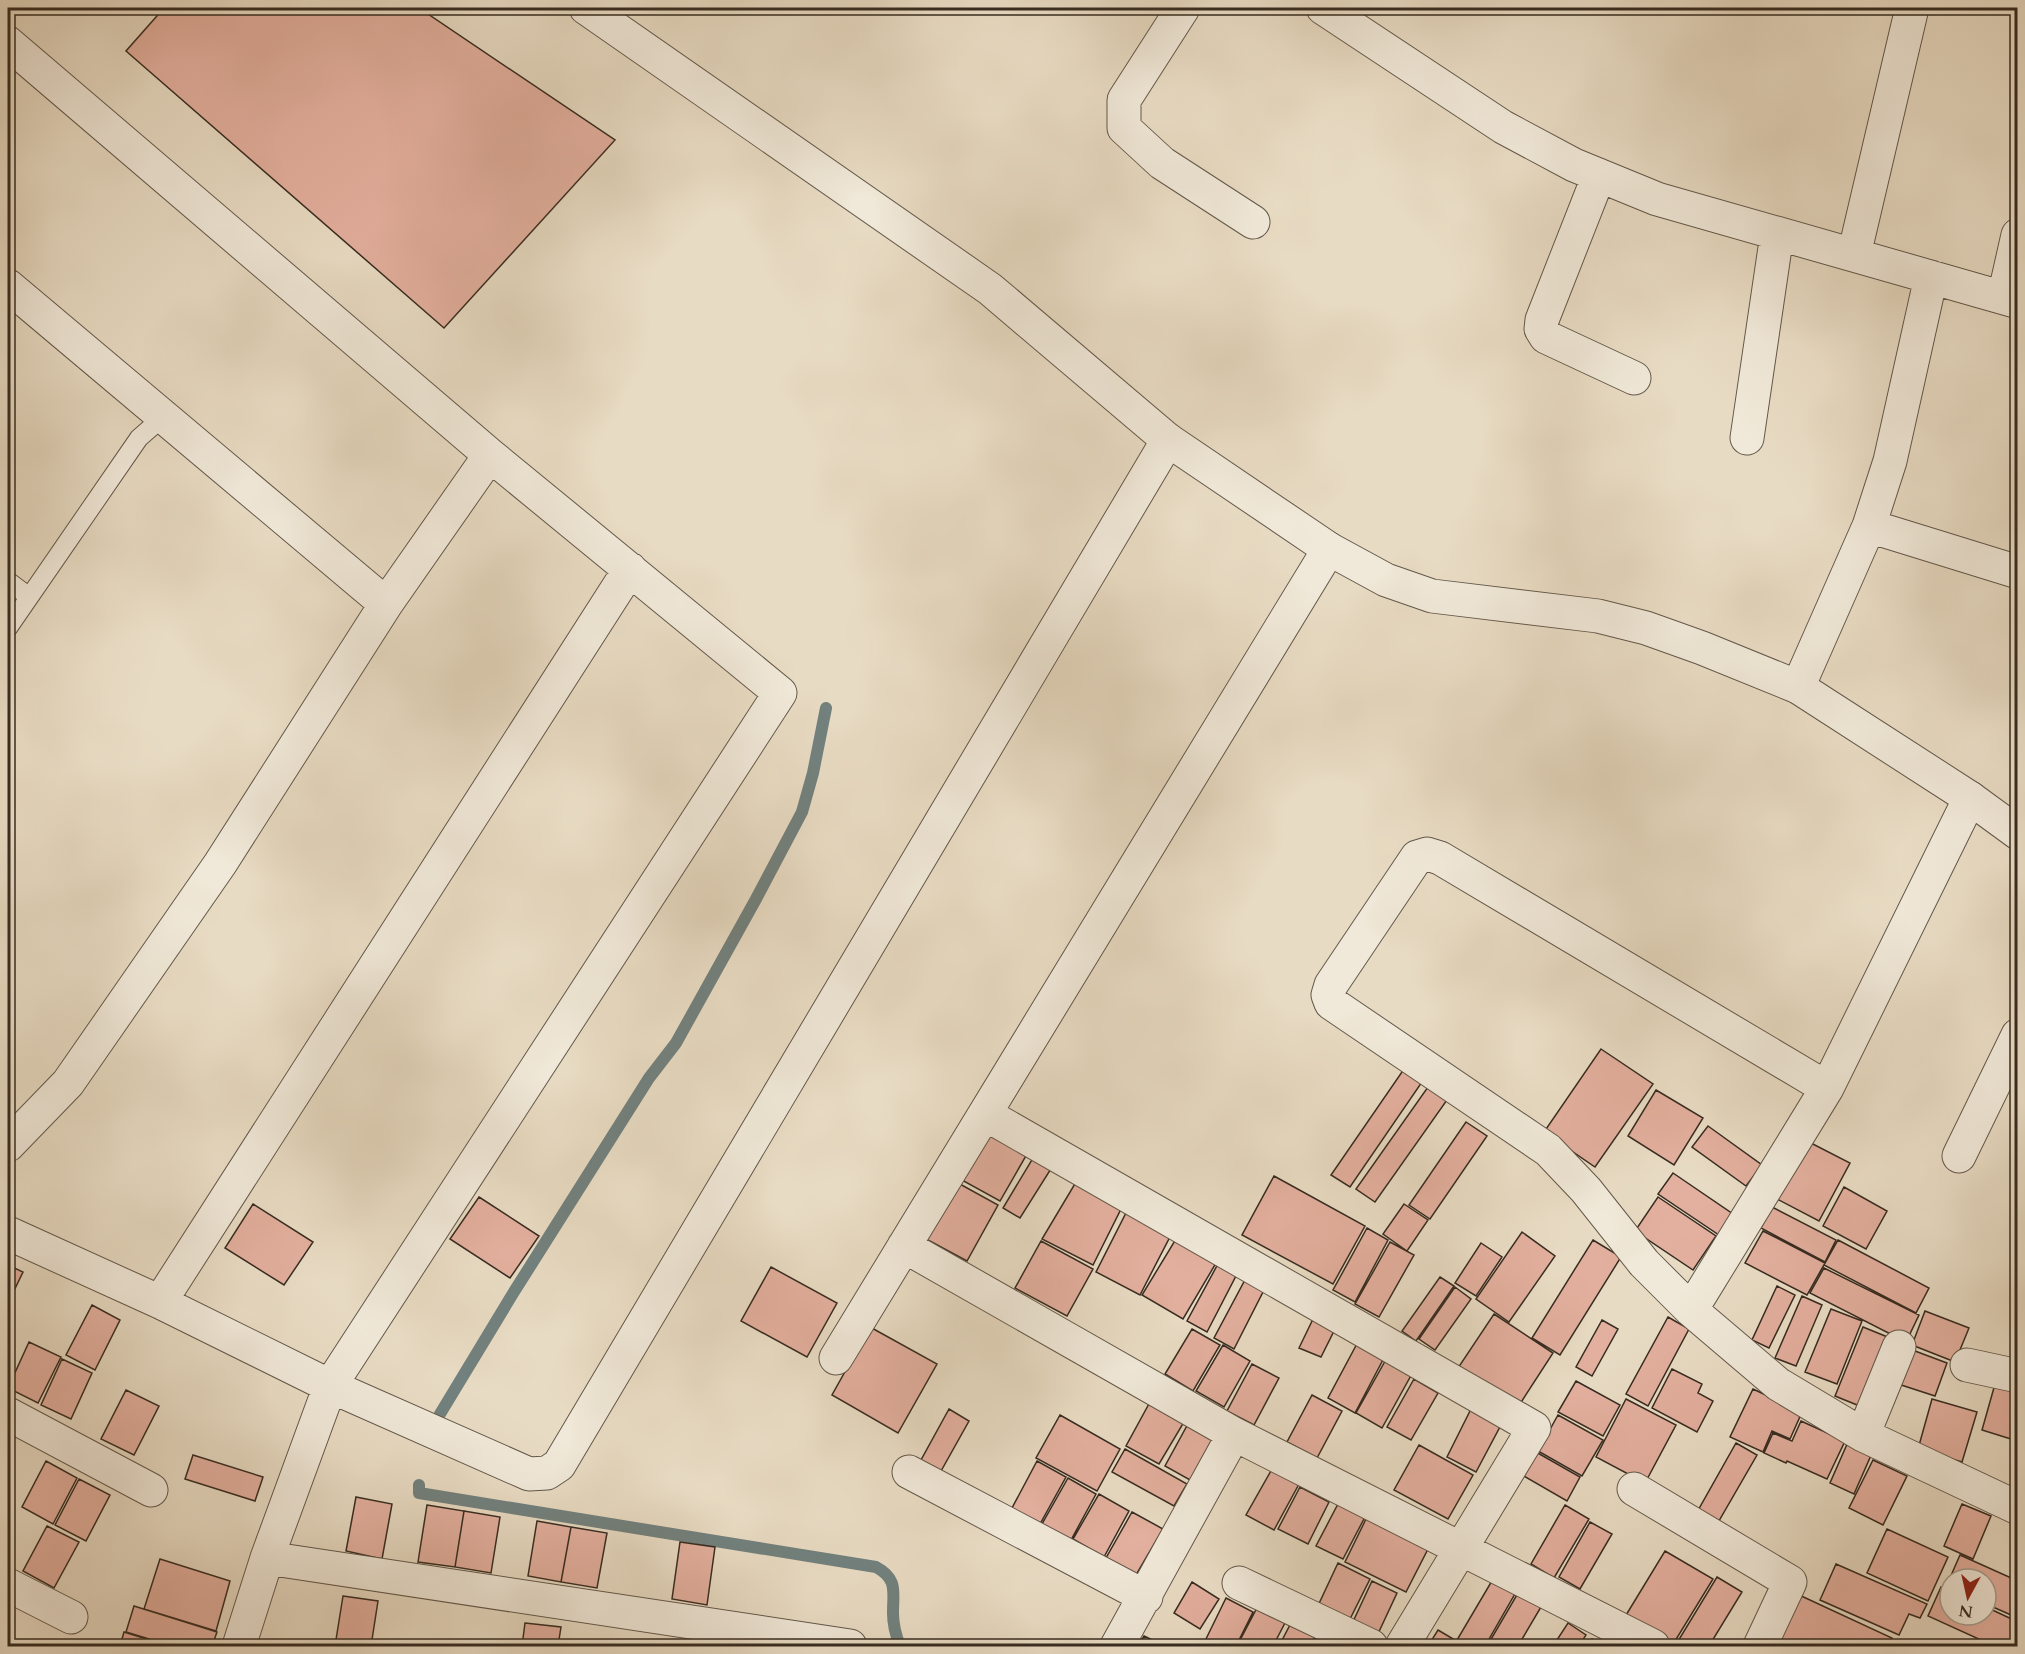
<svg xmlns="http://www.w3.org/2000/svg" width="2025" height="1654" viewBox="0 0 2025 1654" font-family="Cardo,serif">
<rect width="100%" height="100%" fill="#e8dbc3"/>
<filter id="stains"><feTurbulence type="fractalNoise" baseFrequency=".00333" numOctaves="4"/><feColorMatrix values="0 0 0 0 .2 0 0 0 0 .09 0 0 0 0 .02 0 0 0 .5 -.17"/></filter>
<radialGradient id="worn" r=".72"><stop offset=".6" stop-color="#630" stop-opacity="0"/><stop offset="1" stop-color="#630" stop-opacity=".3"/></radialGradient>
<g fill="none" stroke-linecap="round" stroke-linejoin="round">
<path stroke="#72817e" stroke-width="12" d="M440,1414L512,1295L649,1078L676,1043L756,899L802,812L813,773L826,708
M419,1485V1493L876,1567C898,1579 893,1591 893,1613C893,1625 896,1636 900,1646"/>
</g>
<path fill="#e3af9e" stroke="#372c21" stroke-width="1.5" d="M164,8H419L615,140L444,328L126,51Z
M1601,1049L1653,1084L1595,1167L1544,1132Z
M1404,1069L1422,1082L1350,1187L1331,1175Z
M1428,1087L1447,1100L1375,1202L1356,1189Z
M1656,1090L1703,1118L1674,1165L1628,1136Z
M1466,1122L1487,1136L1430,1219L1409,1205Z
M992,1125L1031,1147L1000,1201L960,1179Z
M1708,1126L1762,1165L1746,1186L1692,1147Z
M1807,1141L1850,1163L1819,1221L1777,1199Z
M1036,1153L1054,1164L1020,1218L1003,1208Z
M1673,1173L1733,1214L1719,1235L1658,1194Z
M1274,1176L1365,1226L1333,1284L1242,1235Z
M1079,1177L1124,1203L1093,1265L1042,1239Z
M958,1183L998,1205L967,1261L926,1239Z
M1844,1187L1887,1211L1866,1249L1823,1226Z
M479,1197L539,1236L510,1278L450,1239Z
M1658,1197L1716,1236L1693,1270L1635,1231Z
M253,1204L313,1242L284,1285L225,1248Z
M1404,1204L1428,1220L1407,1251L1383,1234Z
M1129,1207L1174,1229L1140,1295L1096,1272Z
M1772,1207L1836,1240L1825,1262L1761,1228Z
M1367,1228L1388,1240L1355,1302L1333,1290Z
M1763,1231L1825,1263L1807,1295L1745,1263Z
M1522,1232L1555,1256L1509,1322L1476,1299Z
M1179,1234L1219,1258L1183,1319L1142,1295Z
M1593,1240L1621,1257L1560,1355L1532,1338Z
M1838,1240L1929,1288L1916,1313L1824,1265Z
M1041,1241L1093,1269L1067,1316L1015,1288Z
M1390,1242L1414,1255L1379,1317L1355,1304Z
M1481,1243L1502,1257L1476,1296L1455,1283Z
M1219,1262L1238,1272L1207,1332L1187,1321Z
M8,1265L23,1272L8,1303Z
M771,1267L837,1303L807,1357L741,1321Z
M1824,1268L1919,1315L1906,1342L1810,1293Z
M1440,1277L1454,1286L1416,1341L1402,1331Z
M1246,1278L1265,1288L1234,1349L1214,1338Z
M1777,1286L1795,1295L1769,1348L1752,1340Z
M1455,1287L1471,1299L1435,1350L1419,1339Z
M1802,1296L1822,1305L1796,1366L1775,1358Z
M92,1305L120,1320L95,1370L66,1355Z
M1831,1309L1862,1321L1837,1384L1805,1372Z
M1925,1311L1969,1328L1955,1362L1912,1345Z
M1494,1314L1553,1353L1518,1407L1458,1368Z
M1314,1317L1336,1327L1321,1357L1299,1348Z
M1668,1317L1689,1329L1648,1406L1626,1394Z
M1602,1320L1618,1329L1592,1376L1576,1367Z
M870,1327L937,1364L898,1433L832,1395Z
M1863,1327L1890,1338L1862,1407L1835,1396Z
M1192,1329L1220,1345L1193,1391L1165,1374Z
M1359,1340L1386,1354L1355,1413L1328,1398Z
M29,1342L61,1357L38,1403L8,1388Z
M1223,1345L1250,1361L1224,1407L1196,1391Z
M1907,1348L1947,1363L1935,1396L1895,1383Z
M1388,1356L1414,1370L1382,1428L1356,1413Z
M62,1359L92,1373L71,1419L41,1405Z
M1252,1364L1279,1378L1254,1425L1227,1411Z
M1672,1369L1702,1384L1698,1393L1713,1401L1697,1432L1652,1408Z
M1997,1377L2018,1383V1417L2011,1439L1982,1430Z
M1414,1379L1438,1393L1411,1440L1387,1427Z
M1576,1381L1620,1405L1603,1436L1558,1412Z
M1753,1389L1802,1412L1790,1439L1772,1431L1763,1452L1730,1437Z
M126,1390L159,1406L134,1455L101,1439Z
M1312,1395L1342,1411L1317,1458L1287,1442Z
M1626,1399L1676,1425L1645,1483L1596,1457Z
M1932,1399L1977,1412L1962,1462L1918,1449Z
M1150,1402L1184,1422L1159,1464L1126,1446Z
M1472,1407L1502,1423L1476,1472L1447,1457Z
M949,1409L969,1421L941,1471L921,1460Z
M1060,1415L1120,1449L1097,1491L1036,1458Z
M1558,1415L1603,1440L1582,1476L1538,1451Z
M1801,1421L1845,1441L1827,1479L1787,1461L1786,1463L1764,1453L1773,1433L1792,1441Z
M1189,1422L1214,1436L1190,1480L1165,1466Z
M1848,1442L1872,1453L1854,1494L1830,1483Z
M1736,1443L1757,1455L1716,1526L1696,1514Z
M1419,1445L1473,1475L1448,1519L1394,1490Z
M1125,1449L1187,1484L1174,1506L1112,1472Z
M1536,1452L1580,1477L1567,1501L1522,1475Z
M193,1455L263,1477L255,1501L185,1479Z
M1873,1460L1907,1476L1883,1525L1849,1508Z
M46,1461L77,1478L53,1524L22,1507Z
M1037,1461L1066,1477L1040,1524L1012,1508Z
M1272,1469L1299,1484L1274,1530L1246,1515Z
M1068,1478L1096,1494L1071,1540L1042,1524Z
M79,1479L110,1495L86,1541L55,1525Z
M1300,1487L1329,1502L1308,1544L1278,1529Z
M1099,1494L1129,1511L1104,1557L1073,1539Z
M356,1497L392,1504L382,1559L346,1551Z
M1339,1502L1366,1515L1343,1559L1316,1546Z
M1962,1504L1991,1516L1973,1559L1944,1546Z
M427,1505L464,1511L455,1567L418,1562Z
M1565,1505L1589,1519L1554,1578L1531,1564Z
M464,1511L500,1517L491,1573L455,1567Z
M1132,1512L1163,1529L1136,1575L1106,1558Z
M1367,1517L1429,1547L1406,1592L1345,1562Z
M537,1521L571,1527L561,1582L528,1576Z
M1590,1522L1612,1534L1580,1589L1559,1577Z
M47,1526L79,1542L54,1588L23,1571Z
M571,1527L607,1533L597,1588L561,1582Z
M1887,1529L1948,1557L1928,1601L1867,1573Z
M680,1542L715,1547L707,1605L672,1599Z
M1665,1551L1713,1579L1672,1646H1667L1623,1620Z
M1960,1555L2018,1581V1618L1986,1604V1579H1950V1589L1946,1587Z
M160,1559L230,1581L216,1631L144,1609Z
M1338,1563L1370,1579L1347,1625L1316,1610Z
M1836,1564L1927,1604L1920,1618L1909,1614L1899,1635L1820,1600Z
M1717,1577L1742,1592L1709,1646H1675Z
M1493,1579L1516,1592L1485,1646H1468L1457,1640Z
M1372,1581L1397,1593L1376,1638L1351,1626Z
M1192,1582L1219,1599L1200,1629L1174,1613Z
M1941,1587L1950,1591V1615H1986V1607L2018,1622V1646H1994L1928,1616Z
M1518,1593L1541,1607L1518,1646H1487Z
M1797,1594L1892,1638L1888,1646H1773Z
M343,1596L378,1601L371,1646H335Z
M1226,1598L1253,1612L1236,1646H1211L1204,1643Z
M1259,1604L1287,1619L1273,1646H1237Z
M134,1606L217,1632L212,1646H172L126,1632Z
M525,1623L561,1627L558,1646H522Z
M1291,1623L1316,1635L1310,1646H1279Z
M1568,1623L1586,1635L1579,1646H1553Z
M1438,1630L1465,1646H1428Z
M124,1632L169,1646H120Z
M1144,1636L1165,1646H1138Z
M1592,1639L1605,1646H1587Z"/>
<g fill="none" stroke-linecap="round" stroke-linejoin="round">
<g stroke="#63584a" stroke-width="20">
<path id="service" d="M8,581L28,596
M8,628L139,438L163,417"/>
</g>
<g stroke="#63584a" stroke-width="35">
<path id="minor" d="M1183,8L1124,100V128L1162,163L1253,222
M1323,8L1503,127L1574,165L1657,199L2018,302
M8,43L490,455L780,693L330,1386L267,1558L239,1646
M1599,175L1542,320L1541,329L1546,337L1634,378
M1854,255L1912,8
M8,286L386,604
M2004,297L2018,235
M1747,438L1777,234
M1869,526L2018,572
M1798,687L1869,526L1890,461L1931,277
M1827,1088L1440,858L1427,854L1417,857L1331,985L1328,995L1331,1003L1548,1150L1586,1190L1644,1263L1691,1310L1778,1384L1863,1435L2018,1508
M985,1114L1534,1428L1402,1646
M8,1145L68,1083L220,864L386,604L490,455
M1959,1156L2018,1035
M8,1233L160,1302L330,1386L529,1474L547,1473L559,1465L1168,440
M904,1246L1234,1434L1653,1646
M160,1302L630,569
M1691,1310L1827,1088L1970,798
M836,1358L1329,549
M1967,1365L2018,1376
M8,1414L151,1490
M1863,1435L1899,1347
M909,1472L1146,1597
M1634,1489L1790,1582L1760,1646
M267,1558L850,1646
M1239,1583L1371,1646
M8,1585L71,1617
M1117,1646L1234,1434"/>
</g>
<g stroke="#63584a" stroke-width="35">
<path id="tertiary" d="M586,8L990,289L1168,440L1329,549L1386,580L1432,596L1598,616L1646,628L1702,648L1798,687L1970,798L2018,833"/>
</g>
<use href="#service" stroke="#f0e8d8" stroke-width="18"/>
<use href="#minor" stroke="#f0e8d8" stroke-width="33"/>
<use href="#tertiary" stroke="#f0e8d8" stroke-width="33"/>
</g>
<rect width="2025" height="1654" fill="none" stroke="#e8dbc3" stroke-width="30"/>
<rect x="9" y="9" width="2007" height="1636" fill="none" stroke="#372c21" stroke-width="3"/>
<rect x="15" y="15" width="1995" height="1624" fill="none" stroke="#372c21" stroke-width="1.5"/>
<g transform="translate(1968 1597) rotate(188)"><circle r="28" fill="#f0e8d8" stroke="#a69d8f" stroke-width="1.5"/>
<path d="M0-4.5L10 22L0 15L-10 22Z" fill="#8f2418"/>
<text y="-9" font-size="16" font-weight="bold" text-anchor="middle" fill="#372c21">N</text>
</g>
<rect width="100%" height="100%" filter="url(#stains)"/>
<rect width="100%" height="100%" fill="url(#worn)"/>
</svg>
